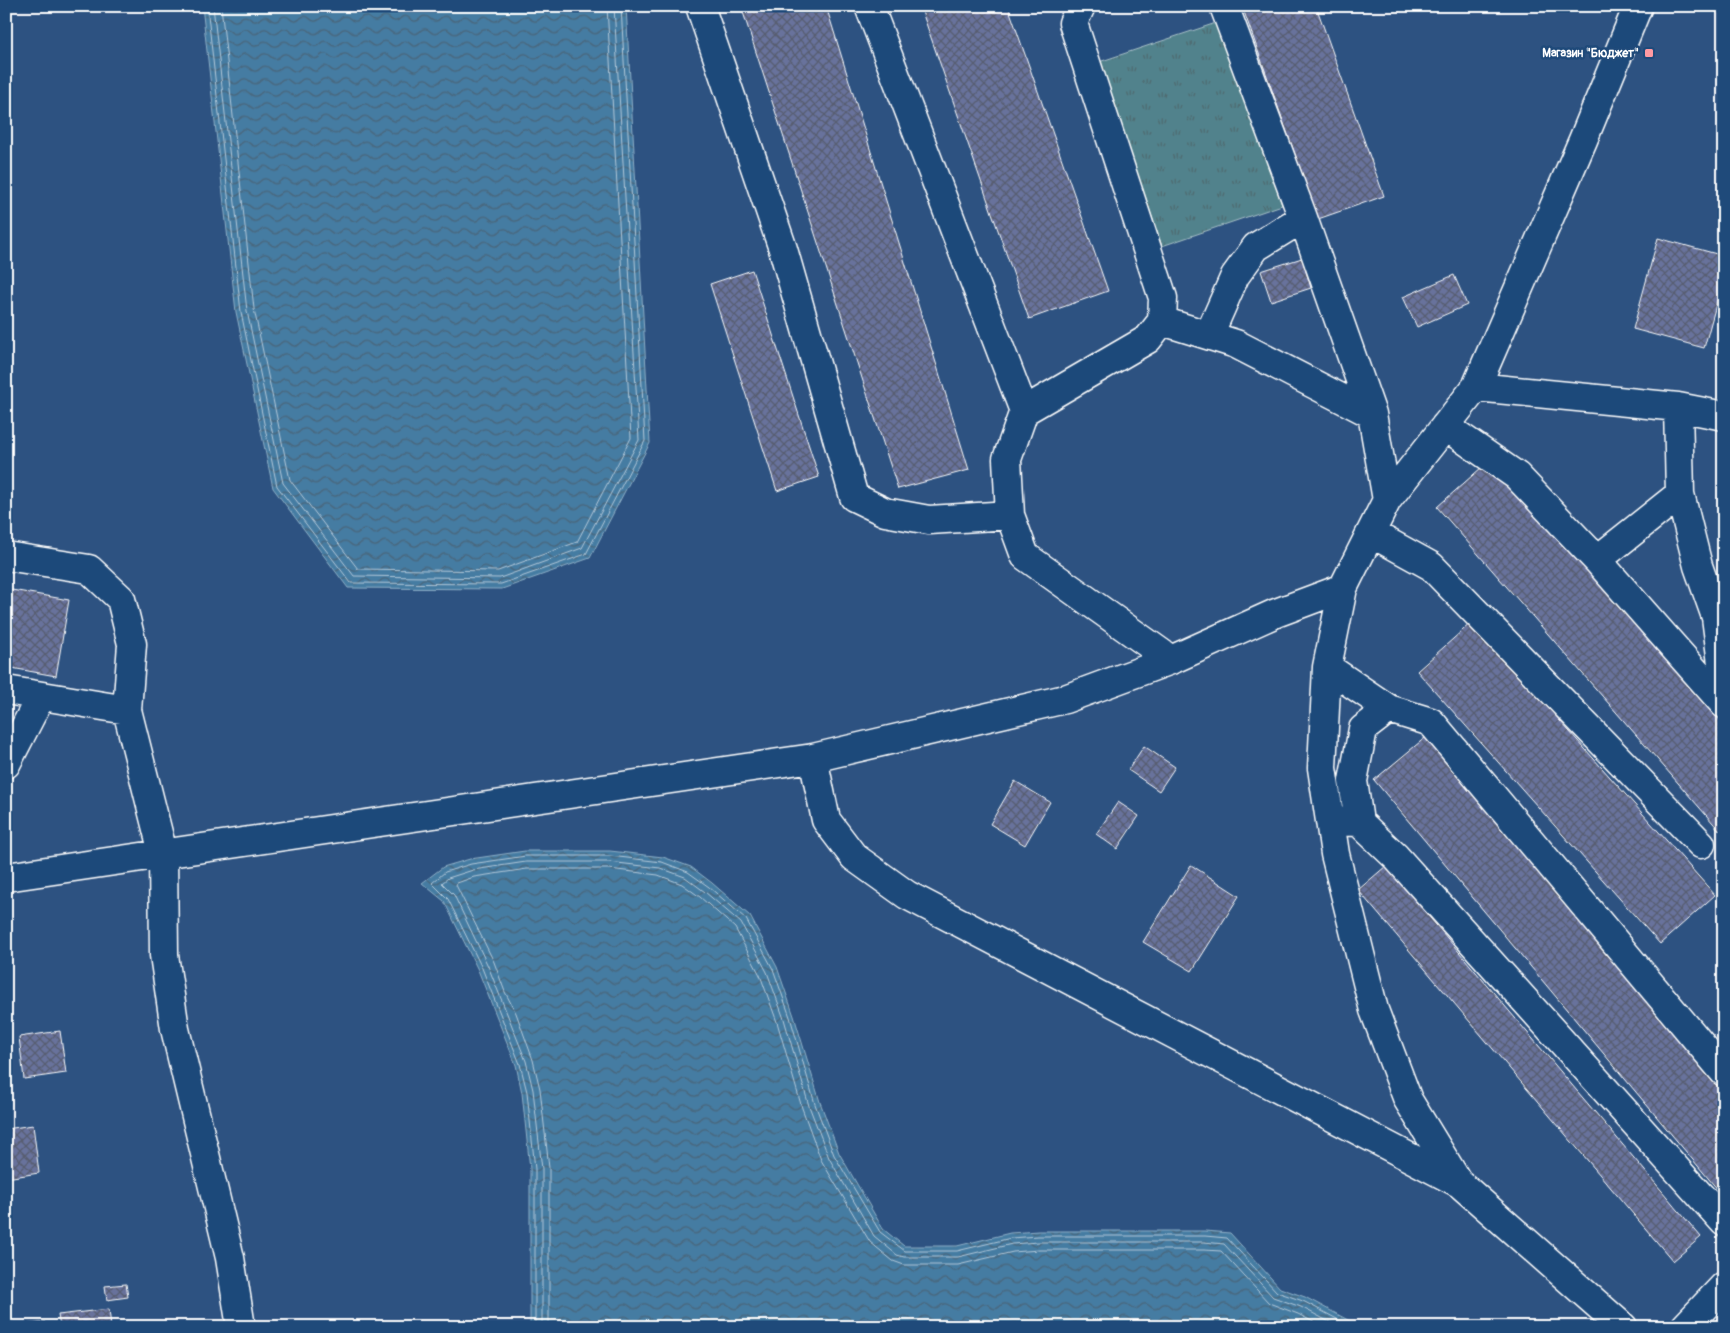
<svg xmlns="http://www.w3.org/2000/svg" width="1730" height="1333" viewBox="0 0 1730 1333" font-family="Pangolin,sans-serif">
<defs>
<pattern id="park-tufts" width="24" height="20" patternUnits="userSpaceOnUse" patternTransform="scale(1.25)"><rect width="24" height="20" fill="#51828c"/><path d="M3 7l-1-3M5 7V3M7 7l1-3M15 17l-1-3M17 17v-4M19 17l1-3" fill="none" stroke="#4f6a6f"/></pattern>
<pattern id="water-waves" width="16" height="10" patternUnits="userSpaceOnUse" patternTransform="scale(1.25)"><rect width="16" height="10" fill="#457ba2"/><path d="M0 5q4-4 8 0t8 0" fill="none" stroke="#486477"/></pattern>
<pattern id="building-cross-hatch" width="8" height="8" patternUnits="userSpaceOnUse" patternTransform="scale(1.25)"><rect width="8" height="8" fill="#67729c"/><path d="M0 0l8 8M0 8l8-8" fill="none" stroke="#585d70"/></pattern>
</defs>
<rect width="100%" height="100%" fill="#2d5281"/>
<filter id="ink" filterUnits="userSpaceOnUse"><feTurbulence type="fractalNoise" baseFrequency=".02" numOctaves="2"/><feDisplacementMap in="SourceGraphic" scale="10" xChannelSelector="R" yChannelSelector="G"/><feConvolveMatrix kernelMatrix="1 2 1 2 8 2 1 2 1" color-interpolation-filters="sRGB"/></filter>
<g filter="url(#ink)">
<path fill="#425f8b" d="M1724,886V1030L1718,1022Z"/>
<path fill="url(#park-tufts)" stroke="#a8c0c6" d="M1219,22L1282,205L1162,246L1099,62Z"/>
<path fill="url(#water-waves)" stroke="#8fb0c7" d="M202,6H626L650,443L590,558L502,589L348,588L273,488L236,312Z
M525,851H610L663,857L691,867L712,883L750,916L777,967L794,1016L820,1102L839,1153L883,1229L904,1246H957L1010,1233L1038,1231H1205L1230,1233L1280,1288L1305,1297L1361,1327H530V1169L522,1093L516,1065L478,970L444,901L422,883L443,867L470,859Z"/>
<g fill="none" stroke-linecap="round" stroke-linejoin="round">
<path stroke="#b5cada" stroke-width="1" d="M207,6L241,312L277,486L351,583L501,584L586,554L645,441L621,6
M213,6L247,311L283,483L354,576L500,578L582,548L639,440L614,6
M221,6L254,309L290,480L358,569L498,571L577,542L631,438L607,6
M535,1327V1169L527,1092L520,1064L482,968L448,899L432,883L445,872L471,864L526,856H610L662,862L688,872L709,887L746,919L773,969L790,1017L815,1104L834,1155L880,1232L905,1251H957L1011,1238L1038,1236H1205L1227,1238L1277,1292L1303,1301L1352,1327
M542,1327V1169L533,1090L526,1061L488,966L454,895L442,883L448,878L473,870L526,862H609L660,868L685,877L705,892L741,923L767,972L784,1019L809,1106L829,1158L874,1236L897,1255L904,1257H958L1012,1244L1038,1242H1204L1224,1244L1273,1297L1301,1307L1339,1327
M549,1327V1168L540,1089L533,1060L516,1013L505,992L494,962L456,885L457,883L474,877L527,869H609L658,875L682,884L700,897L735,928L760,975L777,1022L802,1108L821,1160L870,1242L893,1261L904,1265H958L1013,1252L1039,1250H1204L1221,1251L1269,1303L1298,1314L1323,1327"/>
</g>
<path fill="url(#building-cross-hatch)" stroke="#fff" d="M741,6H826L969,470L898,489Z
M920,6H1008L1108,291L1029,319Z
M1242,6H1316L1384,196L1318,219Z
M1658,238L1724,256V276L1704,348L1633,329Z
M1302,258L1311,288L1271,301L1261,271Z
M752,270L819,477L777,491L710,284Z
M1454,275L1467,305L1417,327L1403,297Z
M1491,459L1724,725V828L1720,831L1437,507Z
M6,589L69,600L56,676L6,667Z
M1472,622L1715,895L1660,944L1417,671Z
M1426,737L1724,1093V1197L1374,780Z
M1144,746L1175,767L1159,791L1128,770Z
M1015,781L1050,802L1025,845L990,824Z
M1118,802L1139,816L1117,849L1096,834Z
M1191,865L1239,896L1192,971L1143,942Z
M1386,866L1701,1237L1673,1261L1358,890Z
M60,1031L66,1073L24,1079L19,1037Z
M33,1125L39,1173L6,1178V1129Z
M126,1284L128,1297L107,1300L105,1286Z
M109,1309L111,1327H60L58,1315Z
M45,1322V1327H9Z"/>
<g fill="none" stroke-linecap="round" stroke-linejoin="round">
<g stroke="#fff" stroke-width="31">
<path id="minor" d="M700,6L783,249L854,497L885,512L929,520L1010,515
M869,6L1024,411
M1081,6L1073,23L1163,298L1162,321L1148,339L1024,411L1007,459L1010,515L1025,556L1171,660
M1224,6L1303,218L1372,414L1387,500
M1162,321L1236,344L1372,414
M1209,335L1235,276L1256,247L1303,218
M1476,387L1678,407L1724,416
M1445,426L1517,476L1597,560L1724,704
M1680,494L1698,566L1716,617L1724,679
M1371,533L1431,566L1701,844
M6,556L89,569L121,599L132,644L127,710L163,853L164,955L175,1029L230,1258L241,1327
M1597,560L1680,494L1678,407
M1327,667L1389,709L1363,729L1353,781L1359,822
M6,690L127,710
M1389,709L1431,722L1724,1072
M813,758L826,820L854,857L907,895L1457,1182
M6,764L41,696
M1330,821L1359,822L1396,857L1724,1222
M6,877L813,758L1065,699L1171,660L1276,613L1343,588
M1623,1327L1458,1182L1408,1100L1374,1010L1335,854L1322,768L1327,667L1343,588L1387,500L1476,387L1583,140L1638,6
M1685,1327L1724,1286"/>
</g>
<use href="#minor" stroke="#1f4a7a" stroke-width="28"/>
</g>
</g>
<rect fill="#ff9aa2" stroke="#1f4a7a" stroke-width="2" x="1644" y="48" width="10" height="10" rx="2.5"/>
<g text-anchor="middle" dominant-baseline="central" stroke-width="5" stroke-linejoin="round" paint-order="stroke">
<g font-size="12" font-weight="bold" fill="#fff" stroke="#1f4a7a" text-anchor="end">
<text x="1639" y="53">Магазин "Бюджет"</text>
</g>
</g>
<rect width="1730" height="1333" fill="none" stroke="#1f4a7a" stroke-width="25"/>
<rect x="12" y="12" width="1705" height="1308" fill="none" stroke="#fff" stroke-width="2" filter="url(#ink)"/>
</svg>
